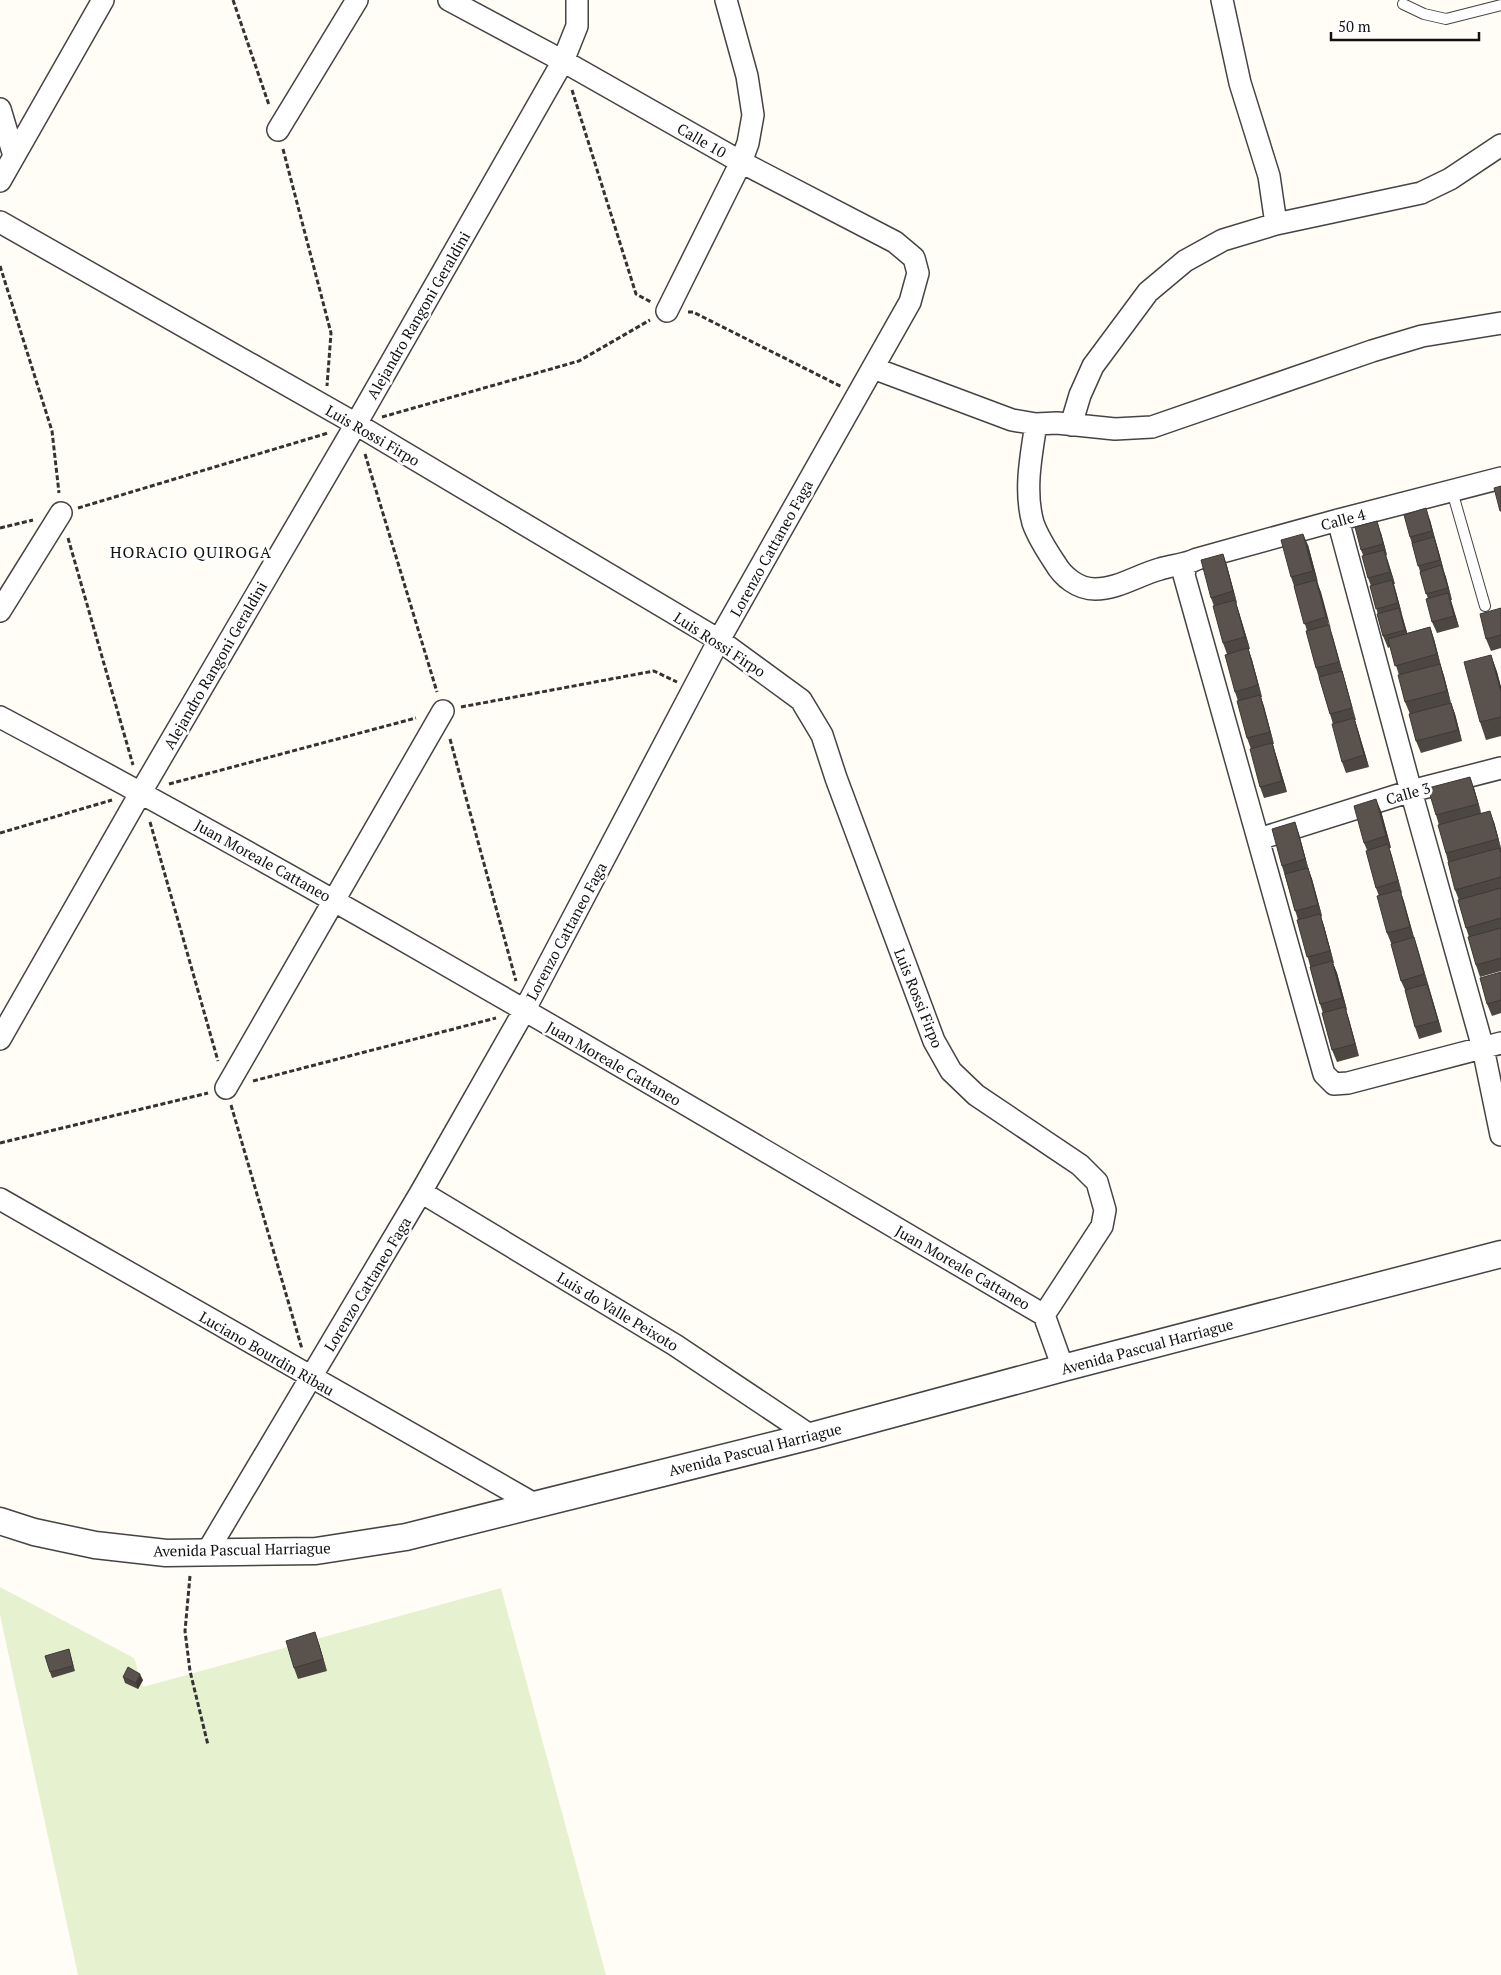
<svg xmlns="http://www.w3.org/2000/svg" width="1501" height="1975" viewBox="0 0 1501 1975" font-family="'PT Serif',serif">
<rect width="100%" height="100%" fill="#fffdf5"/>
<path fill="#e6f2cf" d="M0,1587L134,1658L143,1687L501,1588L606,1975H78L0,1615Z"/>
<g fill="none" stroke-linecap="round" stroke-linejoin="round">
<g stroke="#444" stroke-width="12">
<path id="service" d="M1403,4L1424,14L1446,19L1501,5
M1452,491L1485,606"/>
</g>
<g stroke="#444" stroke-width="24">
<path id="minor" d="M1222,0L1240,83L1269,176L1276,224
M0,109L14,156
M278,130L357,0
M0,181L103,0
M0,222L356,424L719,640L801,700L822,735L836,778L934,1041L951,1071L976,1095L1080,1165L1097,1182L1105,1210L1102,1226L1044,1315
M667,311L741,162L748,143L753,115L747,76L726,0
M873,368L1012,420L1036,424L1057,423L1115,429L1152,427L1372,351L1422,336L1501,323
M1036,424C1031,456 1024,491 1033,523C1038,537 1047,551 1055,563C1063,577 1078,589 1095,589C1118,589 1138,575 1160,569C1173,565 1185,565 1197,559L1338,520L1501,478
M1071,425L1080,395L1093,366L1148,292L1185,261L1223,240L1276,224L1421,193L1450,179L1501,145
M1338,520L1411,791L1483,1048L1501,1135
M1186,565L1184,575L1324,1074L1334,1084L1348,1083L1501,1043
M0,611L61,513
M0,717C354,905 698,1112 1044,1315L1063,1368
M1259,839L1411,791L1501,768
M0,1039L141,792L356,424L563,61L577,26V0
M226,1088L443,711
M421,1192L675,1345L811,1436
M0,1199L536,1505
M207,1552L421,1192L524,1011L719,640L910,302L918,273L914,258L895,242L741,162L563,61L449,0"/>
</g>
<g stroke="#444" stroke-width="29">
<path id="tertiary" d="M0,1521L34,1532L95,1545L166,1553L316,1551L406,1537L811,1436L1063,1368L1501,1254"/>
</g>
<path stroke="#333" stroke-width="3" stroke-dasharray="5 2.5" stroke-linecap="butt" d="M233,0L269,105
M572,90L636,294L651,302
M283,149L331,333L327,386
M0,266L52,431L59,493
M688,312H693L842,387
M382,417L579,361L650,320
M365,454L437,692
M78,508L328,433
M0,528L33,520
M68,538L133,765
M461,707L654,671L677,682
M450,739L516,981
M169,784L416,718
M150,822L218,1061
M0,833L112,800
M253,1081L496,1018
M231,1105L302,1349
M0,1143L208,1093
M190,1576L185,1631L190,1671L208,1745"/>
<use href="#service" stroke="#fff" stroke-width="10"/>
<use href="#minor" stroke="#fff" stroke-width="21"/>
<use href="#tertiary" stroke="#fff" stroke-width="26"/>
</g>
<path fill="#4d4742" d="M1430,520L1452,600H1451L1459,627L1437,633L1432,622L1428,599L1410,537Z
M1381,533L1387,555L1386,556L1395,584H1394L1407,633L1430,627L1434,639L1441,666L1444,676L1451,703L1455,714L1462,741L1421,753L1416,741L1410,714L1405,702L1399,675L1390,647L1388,648L1383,636L1371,586L1368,578L1363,555L1361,550Z
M1308,545L1330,629L1356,720H1355L1358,730L1369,767L1346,773L1342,762L1333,724L1316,668L1307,631L1294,586L1291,577Z
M1223,554L1227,566L1237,603H1236L1250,649H1248L1252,660L1262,697H1261L1274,744H1273L1276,755L1287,792L1264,798L1260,787L1251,749L1247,738L1238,701L1235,692L1227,654L1223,643L1214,606L1211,598Z
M1501,608V648L1491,651L1486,639Z
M1491,655L1497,672L1501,687V736L1486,740L1480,722Z
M1474,788L1481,813L1494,822L1501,848V971L1480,977L1476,965L1469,937L1466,928L1459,900L1455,890L1439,825L1436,815Z
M1381,811L1391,848H1389L1402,893H1401L1442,1032L1419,1039L1415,1027L1406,992L1401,981L1391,943L1387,933L1379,896L1376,888L1367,850L1364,843Z
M1295,822L1299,834L1309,871L1312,879L1322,916L1321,917L1324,926L1334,963H1333L1337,973L1347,1010H1346L1359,1056L1337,1062L1332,1050L1323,1013L1320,1004L1298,920L1282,866Z
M1501,972V1013L1492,1016L1487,1004Z
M319,1644L327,1671L298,1679L294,1668Z
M69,1649L75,1671L52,1678L50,1672Z
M123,1677L143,1680L138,1689L125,1683Z"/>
<path fill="#3f3936" d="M1426,508L1430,520L1436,543L1432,531Z
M1377,521L1381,533L1387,555L1383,544Z
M1303,534L1308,545L1318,582L1313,571Z
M1434,537L1438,549L1444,571L1440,560Z
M1384,550L1388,561L1395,584L1390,572Z
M1223,554L1227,566L1237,603L1233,591Z
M1441,565L1446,577L1452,600L1448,588Z
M1316,580L1321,592L1331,629L1326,617Z
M1392,580L1396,592L1402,614L1398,603Z
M1448,593L1452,605L1459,627L1454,616Z
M1235,600L1239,612L1250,649L1245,637Z
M1399,608L1403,619L1410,642L1405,630Z
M1329,625L1333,637L1356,720L1339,662Z
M1430,627L1434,639L1441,666L1437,654Z
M1248,648L1252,660L1262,697L1258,685Z
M1491,655L1497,672L1501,687V692Z
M1440,664L1444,676L1451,703L1447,691Z
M1260,695L1264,706L1274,744L1270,732Z
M1451,703L1455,714L1462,741L1458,730Z
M1354,718L1358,730L1369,767L1364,755Z
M1272,743L1276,755L1287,792L1282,781Z
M1470,777L1474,788L1482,815L1478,804Z
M1376,799L1381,811L1391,848L1386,836Z
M1490,811L1494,822L1501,848L1498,839Z
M1295,822L1299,834L1309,871L1305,859Z
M1388,844L1392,856L1402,893L1398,881Z
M1308,868L1312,879L1322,916L1318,905Z
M1400,890L1404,901L1414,938L1410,927Z
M1320,914L1324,926L1334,963L1330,951Z
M1414,937L1418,949L1442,1032L1438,1021Z
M1332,961L1337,973L1347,1010L1342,998Z
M1345,1007L1349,1019L1359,1056L1355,1044Z
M315,1632L319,1644L327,1671L323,1659Z
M140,1674L143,1680L138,1689L136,1683Z"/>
<path fill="#5a524d" stroke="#3f3936" d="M1501,486V511H1500L1494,488Z
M1426,508L1432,531L1410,537L1404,515Z
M1377,521L1383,544L1361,550L1355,527Z
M1303,534L1313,571L1291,577L1281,540Z
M1434,537L1440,560L1418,566L1412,543Z
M1384,550L1390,572L1368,578L1362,556Z
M1223,554L1233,591L1211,598L1201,560Z
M1441,565L1448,588L1426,594L1420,572Z
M1316,580L1326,617L1304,624L1294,586Z
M1392,580L1398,603L1376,609L1370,586Z
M1448,593L1454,616L1432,622L1426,599Z
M1235,600L1245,637L1223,643L1213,606Z
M1399,608L1405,630L1383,636L1377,614Z
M1501,608V635L1486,639L1480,614Z
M1329,625L1339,662L1316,668L1306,631Z
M1430,627L1437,654L1395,666L1388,639Z
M1248,648L1258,685L1235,692L1225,655Z
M1491,655L1501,692V717L1480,722L1464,662Z
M1440,664L1447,691L1405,702L1398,675Z
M1342,671L1352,708L1330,714L1319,677Z
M1260,695L1270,732L1247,738L1237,701Z
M1451,703L1458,730L1416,741L1409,714Z
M1354,718L1364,755L1342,762L1332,724Z
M1272,743L1282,781L1260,787L1250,749Z
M1470,777L1478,804L1436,815L1428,788Z
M1376,799L1386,836L1364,843L1354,806Z
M1490,811L1498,839L1446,853L1438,825Z
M1295,822L1305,859L1282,866L1272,829Z
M1388,844L1398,881L1376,888L1366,851Z
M1499,848L1501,853V877L1455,890L1448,862Z
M1308,868L1318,905L1295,911L1285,874Z
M1501,888V918L1466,928L1458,900Z
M1400,890L1410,927L1387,933L1377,896Z
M1320,914L1330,951L1307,957L1297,920Z
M1501,928V958L1476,965L1468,937Z
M1414,937L1424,974L1401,981L1391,944Z
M1332,961L1342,998L1320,1004L1310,967Z
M1501,972V1000L1487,1004L1480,978Z
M1427,984L1438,1021L1415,1027L1405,990Z
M1345,1007L1355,1044L1332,1050L1322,1013Z
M315,1632L323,1659L294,1668L286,1641Z
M69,1649L73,1666L50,1672L45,1656Z
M128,1667L140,1674L136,1683L123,1677Z"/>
<g text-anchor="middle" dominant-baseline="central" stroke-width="5" stroke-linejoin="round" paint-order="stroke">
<g font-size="15" fill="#111" stroke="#fff">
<text transform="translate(702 140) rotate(30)">Calle 10</text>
<text transform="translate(418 315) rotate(-60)">Alejandro Rangoni Geraldini</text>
<text transform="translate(373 435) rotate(30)">Luis Rossi Firpo</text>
<text transform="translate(1343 519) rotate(-15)">Calle 4</text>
<text transform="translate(771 548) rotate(-61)">Lorenzo Cattaneo Faga</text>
<text transform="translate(720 644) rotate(33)">Luis Rossi Firpo</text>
<text transform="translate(215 665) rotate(-60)">Alejandro Rangoni Geraldini</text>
<text transform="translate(1408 793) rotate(-16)">Calle 3</text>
<text transform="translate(263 860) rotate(29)">Juan Moreale Cattaneo</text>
<text transform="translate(566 931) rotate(-62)">Lorenzo Cattaneo Faga</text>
<text transform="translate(919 998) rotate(68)">Luis Rossi Firpo</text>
<text transform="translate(614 1063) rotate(30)">Juan Moreale Cattaneo</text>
<text transform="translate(963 1267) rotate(30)">Juan Moreale Cattaneo</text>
<text transform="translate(367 1284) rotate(-59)">Lorenzo Cattaneo Faga</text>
<text transform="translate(618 1311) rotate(31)">Luis do Valle Peixoto</text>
<text transform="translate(1147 1346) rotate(-15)">Avenida Pascual Harriague</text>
<text transform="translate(267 1353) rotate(30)">Luciano Bourdin Ribau</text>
<text transform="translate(755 1449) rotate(-14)">Avenida Pascual Harriague</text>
<text transform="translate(242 1549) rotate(-1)">Avenida Pascual Harriague</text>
</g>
<g font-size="16" letter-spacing="1" fill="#111" stroke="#fff">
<text x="191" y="552">HORACIO QUIROGA</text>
</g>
</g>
<path d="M1331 32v8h148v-8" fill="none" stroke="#111111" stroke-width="2.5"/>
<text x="1338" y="32" font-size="15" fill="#111111" stroke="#ffffff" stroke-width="4" paint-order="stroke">50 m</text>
</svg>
